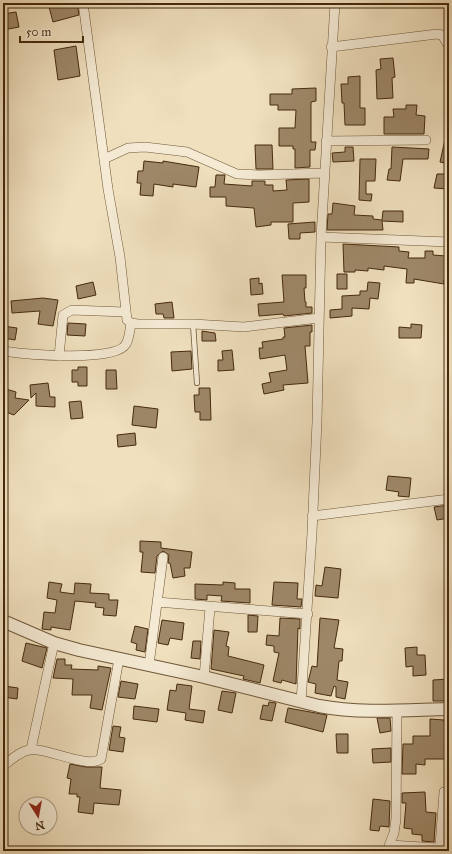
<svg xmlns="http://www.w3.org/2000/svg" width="452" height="854" viewBox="0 0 452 854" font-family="'IM FELL Great Primer',serif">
<rect width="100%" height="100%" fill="#f0e0be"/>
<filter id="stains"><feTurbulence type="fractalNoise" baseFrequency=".005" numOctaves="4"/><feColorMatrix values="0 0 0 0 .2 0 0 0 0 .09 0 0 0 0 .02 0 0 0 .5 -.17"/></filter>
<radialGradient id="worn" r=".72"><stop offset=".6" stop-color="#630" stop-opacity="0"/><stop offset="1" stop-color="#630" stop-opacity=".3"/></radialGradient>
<path fill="#9e8869" stroke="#45290d" d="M48,3H63L64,7L77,3L79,15L53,22Z
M16,12L19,27L3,30V14Z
M76,46L80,76L58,80L54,50Z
M393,58L395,77L392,78L393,98L377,99L376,70L381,69L380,59Z
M360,76V108H365V125H345L344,103H342L341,84H348V77Z
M316,88V101L311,102V142H316L315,150H310V167L295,168V149H293V146H279V128H295L296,110H278V105H270V94H292V89Z
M406,105H417L416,115L425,116L424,134H384V117H394L393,109H406Z
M446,135L449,136V164L440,162Z
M255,145H272L273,169H256Z
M345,147H353L354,161L333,162L332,153L345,152Z
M392,147L429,149L428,159H403L400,181L387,180L389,169H391Z
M360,159H376L375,181H366V194H372L371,201L359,200Z
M144,161L163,163V161L199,167L196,187L173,184V187L154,184L153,196L140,195L141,183H137L138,171H143Z
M437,174H449L448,189L434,188Z
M216,175H225L224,184L252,186V181H265V185H273V191L287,190L286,180L309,179V202L293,203V222H271V225L256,227L254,208L226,206V197H210V187H215Z
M333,203L355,206L354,215L373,216V219L382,220L383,211H403V222L382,221L383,230H327L328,214H332Z
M315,222V232L300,233V239H289L288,224Z
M343,244L399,247V251L409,252L408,258H425V251H433V255L446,256L445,261H449V280H444V284L414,279V283H406L407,269L384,266V270L368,268V271L355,270V272H344Z
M337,274H347V289H337Z
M282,275H306V288H304L305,302H306V307H312V313L284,316L283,314L259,316L258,304L284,302Z
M259,278V284L262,283L263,294L251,295L250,279Z
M93,282L96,295L78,299L76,286Z
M368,282L380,283L378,299L370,298L369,309L352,308V316L330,318V310L342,309V296L360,295V291H367Z
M43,298L58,300L53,326L38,324L40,311L12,313L11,301Z
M172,302L174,318H164L163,314H156L155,304Z
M68,323L86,324L85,336L67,335Z
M411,324L422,325L421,338H399V327L411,328Z
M312,325V332H310V346H305L308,383L283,385L284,390L264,394L262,384L271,382L269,373L287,370L285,355L260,359L259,348H263L262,342L283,339V337H285L284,328Z
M3,326L17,328L15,340L3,338Z
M202,331L215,333L216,341H202Z
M232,350L234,370L218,371V360H223L222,351Z
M191,351L192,369L172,371L171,352Z
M78,367H87V386H78V382H72V370H78Z
M106,370H116L117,389H106Z
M48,383L50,397H55V407L36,406V393L31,398L30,385Z
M199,388H210L211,420H200V412H195L194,395H199Z
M6,389L16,392L15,398L29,400L14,415L3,411V395Z
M81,401L83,418L71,419L69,402Z
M134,406L158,409L156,428L132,425Z
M135,433L136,445L118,447L117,435Z
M388,476L411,478L409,497L398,496L399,492L386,490Z
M449,505V518L437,520L434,507Z
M140,541L161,542V548L192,552L190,568H184L185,576L173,578L170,563H168L169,555L163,551L157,556L155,573L141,572L143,552H140Z
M325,567L341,569L338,598L315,596L316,585L322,586Z
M49,582L62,584L60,592L74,594L75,583L91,584L90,593L109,594V600H118L116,616L103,615L104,608L95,607L96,603L75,601L70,630L51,627V630L42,629L44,612L55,613L57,600L47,598Z
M223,582L235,583V589H250V603L221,601L222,596L207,595V600L195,599V584L223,585Z
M274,582L298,583L297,599H302L301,607L272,605Z
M248,615L258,616L257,632H248Z
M280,618L300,619V629L298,628L296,684L282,680L281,683L273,681L279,653L274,652V646L266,645L267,635L279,636Z
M320,618L339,620L334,648L343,649L342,661H339L337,680L348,682L345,699L336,697V687L334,686L331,696L315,693L316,684L308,682L312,666L317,667Z
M162,620L184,623L182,640L170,638L168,645L158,643Z
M135,626L148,629L145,652L136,650L137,644L131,642Z
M214,630L229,632L226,646L229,647L228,656L264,665L260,683L243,679L244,676L211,669Z
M193,641H201L200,659L191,658Z
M26,643L47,648L42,668L22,661Z
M417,647V655H425L426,675L413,676V666L406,667L405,648Z
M57,659H65V665H72L71,669L98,670V666L111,668L102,710L90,708L92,695H72L73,679L53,678Z
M449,679V701H433V680Z
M121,681L138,684L135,699L118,697Z
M177,684L192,686L189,709L205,711L203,723L185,720L186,713L167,710L170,690L176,691Z
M4,686L18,688L17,699L3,697Z
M222,691L236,693L232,713L218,710Z
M269,702L276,703L272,721L260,719L263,705L268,706Z
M134,706L159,709L157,722L133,719Z
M288,708L327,715L323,732L285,722Z
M377,718H390L391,731L380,733Z
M430,719L444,720V722H449V759H425V765L416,764V774H402L403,744H413V736H430Z
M113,726L121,727L119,737L125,738L123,752L109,750Z
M336,734H348V753H337Z
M391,748V762L373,763L372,749Z
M70,764L86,767H102L100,788L121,790L119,805L94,803L93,814L78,812L80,797H77V794H69L71,779L67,778Z
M425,792L426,812L436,813L434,842L422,841V835L412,834V829L404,828L406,803H402V793Z
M373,799L390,801L389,827L380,826L379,831L370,830Z"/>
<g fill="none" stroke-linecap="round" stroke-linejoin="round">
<g stroke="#705739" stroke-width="6">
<path id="service" d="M193,324L197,383"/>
</g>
<g stroke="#705739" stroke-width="10">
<path id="minor" d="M83,3L108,189L120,257L127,320L131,323L138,324H193L244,327L319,318
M331,47L437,34L442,35L449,46
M326,141L426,140
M104,159L128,148L145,147L187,152L237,174L259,175L324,173
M321,237L449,242
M3,351C23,354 116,363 126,344C129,339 130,330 131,323
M59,356L63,315L72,310L125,312
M312,516L449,499
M157,602L308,614
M149,665L163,557
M204,677L210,608
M301,702L312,533L317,422L321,237L335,3
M31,749L54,643
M3,766C11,760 20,751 30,750C46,747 87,769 101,759L119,659
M390,845L438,848
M387,851L394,833L396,819L397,710
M438,851L440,846L444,792H449"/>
</g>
<g stroke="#705739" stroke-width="14">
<path id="tertiary" d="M3,621L54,643L79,650L204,677L319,706C361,714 406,710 449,709"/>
</g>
<use href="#service" stroke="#f5ebd5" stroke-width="4.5"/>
<use href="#minor" stroke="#f5ebd5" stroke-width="9"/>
<use href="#tertiary" stroke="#f5ebd5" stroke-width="12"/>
</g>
<rect width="452" height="854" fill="none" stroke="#f0e0be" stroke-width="16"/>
<rect x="4" y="4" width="444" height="846" fill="none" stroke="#45290d" stroke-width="2"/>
<rect x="8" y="8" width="436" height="838" fill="none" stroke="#45290d"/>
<g transform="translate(38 816) rotate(169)"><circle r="19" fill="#f5ebd5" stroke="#af9d85"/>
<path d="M0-3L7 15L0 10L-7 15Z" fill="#8f2418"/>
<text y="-6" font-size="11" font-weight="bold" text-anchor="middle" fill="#45290d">N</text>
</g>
<path d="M20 36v6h63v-6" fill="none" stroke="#45290d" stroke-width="2"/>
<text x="26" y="36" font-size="12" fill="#45290d" stroke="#f5ebd5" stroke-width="3" paint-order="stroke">50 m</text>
<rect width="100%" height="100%" filter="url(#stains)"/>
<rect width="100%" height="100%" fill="url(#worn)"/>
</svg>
